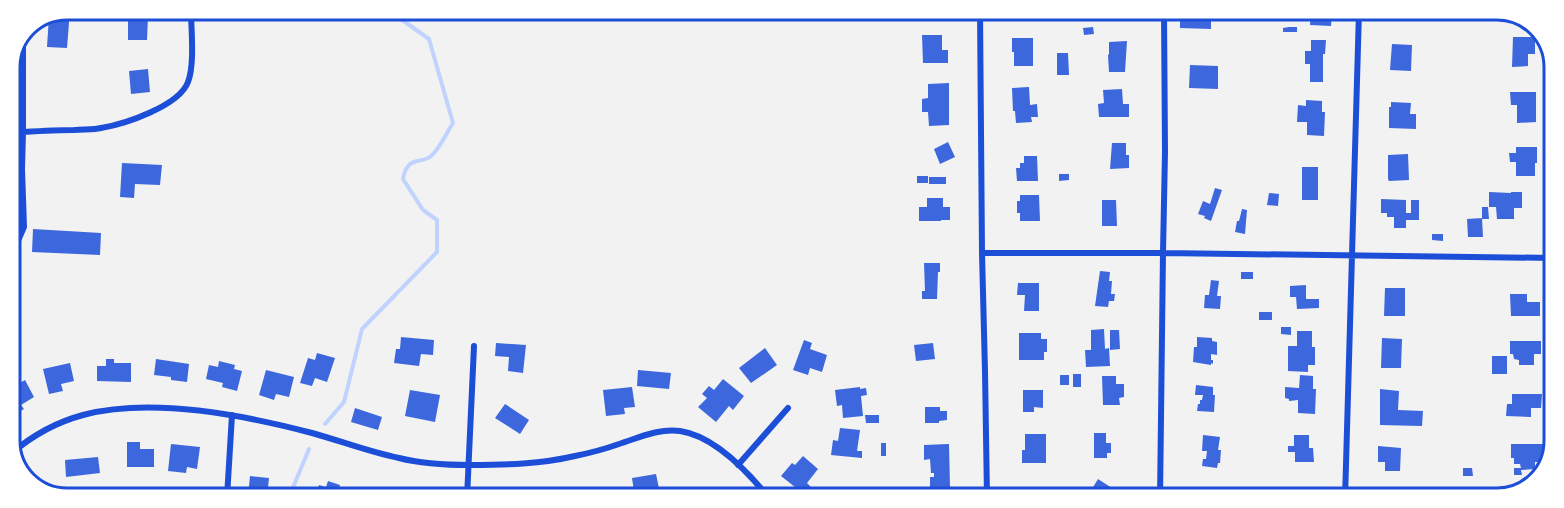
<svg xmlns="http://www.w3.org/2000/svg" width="1564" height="508" viewBox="0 0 1564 508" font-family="Raleway,sans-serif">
<rect width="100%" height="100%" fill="#f2f2f2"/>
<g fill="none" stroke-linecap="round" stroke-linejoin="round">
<path stroke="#bfd3fe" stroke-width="4" d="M325,424L344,402L362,329L437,252V220L423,210L403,179C408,152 423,167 434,153C442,144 447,132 453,123L429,39L387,9
M289,497L309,449"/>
</g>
<path fill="#3d67dc" d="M64,10H70L67,48L47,47L49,16Z
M1014,10H1036V14L1015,15Z
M1109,10L1128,11V15L1109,14Z
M1190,11H1211V29L1180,28V18H1190Z
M1311,11H1332L1331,26L1310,25Z
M1394,11H1412V19L1394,18Z
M128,17H148L147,40H128Z
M1093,27L1094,34L1084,35L1083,28Z
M1289,27H1297V32H1283V28Z
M922,35H942V50H948V63H923Z
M1513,37H1535V54H1528V66L1512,67Z
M1012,38H1033V66H1014V52H1012Z
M1311,40H1326L1325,54H1323V82H1310V64H1305V51H1311Z
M1127,41L1125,72H1109L1108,55L1109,54V42Z
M1392,44L1412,45L1411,71L1390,70Z
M1057,53H1068L1069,75H1057Z
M1190,65L1218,66V89L1189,88Z
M148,69L150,92L131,94L129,71Z
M949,83V125L929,126L928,112H922V99L928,98V84Z
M1029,87L1030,105L1037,104L1038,117H1031L1032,122L1016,123L1015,111H1013L1012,88Z
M1122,89L1123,104H1129V117H1099L1098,104L1104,103L1103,90Z
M1510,92H1536V122L1517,123V105H1511Z
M1306,100L1322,101V112H1325L1324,136L1307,135V122H1297L1298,105L1306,106Z
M1391,102L1411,103L1410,114H1416V129L1389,128V107H1391Z
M948,142L955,157L940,164L934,149Z
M1112,143H1126V155H1129V168L1110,169Z
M1516,147H1537V163H1535V176H1516V162H1510L1509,153H1516Z
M1408,154L1409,180L1389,181L1388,179V155Z
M1024,156H1037L1038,181H1017L1016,168H1020V163H1024Z
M122,163L162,165L160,185L135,184L134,198L120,197Z
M1302,167H1318V200H1302Z
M1059,174H1069V180L1059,181Z
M917,176H928V183H917Z
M929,177H946V184H929Z
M1215,188L1222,190L1211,221L1204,218L1205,216L1198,214L1203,201L1210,204Z
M1489,192L1511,193V192H1522V208H1514V219H1497L1496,207H1489Z
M1269,193L1279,194L1278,206L1267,205Z
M1020,195H1039L1040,221H1020V213H1017V201H1020Z
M927,198H943V207H950V220H941V221H919V207H927Z
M1381,199L1406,200V213H1411V200H1419V220H1406V228H1394V217H1387V213H1381Z
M1102,200H1116L1117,226H1102Z
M1482,207H1488L1489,219H1482Z
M1242,209L1247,210L1245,234L1235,232L1237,221H1239Z
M1482,218L1483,237H1468L1467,219Z
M33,229L101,233L100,255L32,252Z
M1432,234H1443V241L1432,240Z
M924,263H940V272H938L937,299H922V291H925Z
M1100,271L1110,272L1109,281H1112L1111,294H1115L1114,301H1109L1108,307L1095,306Z
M1241,272H1253V279H1241Z
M1211,280L1219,281L1217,296H1221L1220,309L1204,308L1205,295H1209Z
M1018,283H1039V311H1024L1025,295H1017Z
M1306,285V299H1319V308L1297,309L1296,297H1290V286Z
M1385,288H1405V316H1384Z
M1510,294H1527V302H1540V316H1511Z
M1259,312H1272V320H1259Z
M1281,327H1291V335L1281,334Z
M1104,329L1105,349L1109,348L1110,366L1086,367L1085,350H1091V330Z
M1110,330H1119L1120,349L1110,350Z
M1297,331H1312V347H1315V365H1308V372L1288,371V346H1297Z
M1019,333H1041V339H1047V352H1044V360H1019Z
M401,337L434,340L433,355L421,354L419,366L394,363L396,349H400Z
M1197,337L1212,338V341L1217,342V355L1211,354V360H1213V364L1211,363V365L1193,362L1194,347H1197Z
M1382,338L1402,339L1401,368H1381Z
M804,340L812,343L810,349L827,355L822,372L810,368L808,375L793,370Z
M1510,341H1541V354H1534V365H1519V360L1514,359L1513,354H1510Z
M496,343L526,345L523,373L508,371L509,357L495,356Z
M933,343L935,359L916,361L914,345Z
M765,348L777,365L751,383L739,368Z
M317,353L335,358L327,382L315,378L312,386L300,383L308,358L315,360Z
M1492,356H1507V374H1492Z
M106,359H114V363H131V382L97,381V366H106Z
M156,359L189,364L187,382L171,380V377L154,375Z
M219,361L235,365L234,369L242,371L237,391L222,387L223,383L206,379L209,365L218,367Z
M70,363L74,381L61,384L63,391L49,394L43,369Z
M266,370L294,377L289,397L276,394L274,400L259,395Z
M638,370L671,373L669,389L637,386Z
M1073,374H1081V387H1073Z
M1060,375H1069V385H1060Z
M1300,375L1313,376V389H1316L1315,414L1298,413V400L1289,401V399L1285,398V387L1299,388Z
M1102,376H1116V384H1124V397L1119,398L1120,405H1103Z
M12,379L16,385L25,380L34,397L21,405L24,409L12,416L9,409V380Z
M723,379L744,396L733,410L729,406L716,422L698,407L707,398L702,394L709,386L714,390Z
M1196,385L1213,387V395H1215L1214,412L1197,411L1198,404H1200V400H1202L1203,395H1195Z
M632,387L635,407L624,408L625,414L606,416L603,390Z
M860,387V389L866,388L867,395L861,396L863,416L843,418L842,405L837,406L835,390Z
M1380,389L1399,391L1398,410L1423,411L1422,426L1380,425Z
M410,390L440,395L435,422L405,416Z
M1023,390H1043V408L1034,407V412H1023Z
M1512,394H1542L1541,408H1531V417L1506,416L1507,404H1512Z
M505,404L529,420L520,434L495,418Z
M925,407H940V411H947V420L939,421V423H925Z
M355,408L382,417L378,430L351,422Z
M865,415H879V423H866Z
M840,428L860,430L857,451H862V458L831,455L833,440L838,441Z
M1094,433H1106V443H1111V453H1107V458H1094Z
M1025,434H1046V463H1022V450H1025Z
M1203,435L1220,437L1218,450H1221L1220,463H1218L1217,468L1202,466L1203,459H1206L1207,451H1202Z
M1294,435H1309V448H1313L1314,462H1295V452H1288V446H1294Z
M127,442H140V449H154V467H127Z
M881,443H886V456H881Z
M171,444L200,447L197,469L187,467L186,473L168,471Z
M949,444L950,487H930V477H934V473H931L930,459L924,460V445Z
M1511,444H1543V462H1535V469L1521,470L1522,475H1514V468H1521L1520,464H1514V458H1511Z
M1378,446L1401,448L1400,471H1385V462H1378Z
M803,456L818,469L807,483L811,487L806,492L802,489L800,491L781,476L792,463L795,465Z
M98,457L100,473L66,477L65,460Z
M1463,468H1472L1473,476H1463Z
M656,474L661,498H635L632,478Z
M250,476L269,478L267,497H248Z
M1098,479L1115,490L1110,498L1106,497L1105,498H1099L1095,496L1098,492L1092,489Z
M328,481L340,485L336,497H316L319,485L326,487Z
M1018,488H1028V490H1041L1042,498H1019Z
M1377,489L1397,490V499H1377Z
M1215,494V499H1191V496Z"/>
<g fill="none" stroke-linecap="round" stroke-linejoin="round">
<path stroke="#1d4ed8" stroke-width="6" d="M980,10L982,253L985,371L987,498
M23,132C40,131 57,130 74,130C83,129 93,130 101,128C125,124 179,106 188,82C195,64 191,29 191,9
M17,243L24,227L22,169L23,132V32
M982,253H1163L1554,258
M12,453C33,435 57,422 83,415C152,397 244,415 312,433C341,441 369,452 399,458C422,464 448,465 471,465C506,465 541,464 575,456C590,453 605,449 619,444C638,438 659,428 680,431C714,436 748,472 769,498
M738,465L788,408
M227,497L232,415
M467,498L474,346
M1160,499L1163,253L1165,152L1164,11
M1345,499L1359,11"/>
</g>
<path d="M0 0H1564V508H0ZM67 20H1497A47 47 0 0 1 1544 67V441A47 47 0 0 1 1497 488H67A47 47 0 0 1 20 441V67A47 47 0 0 1 67 20Z" fill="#fff" fill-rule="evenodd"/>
<path fill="none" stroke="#1d4ed8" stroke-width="3" d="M67 20H1497A47 47 0 0 1 1544 67V441A47 47 0 0 1 1497 488H67A47 47 0 0 1 20 441V67A47 47 0 0 1 67 20Z"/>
</svg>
